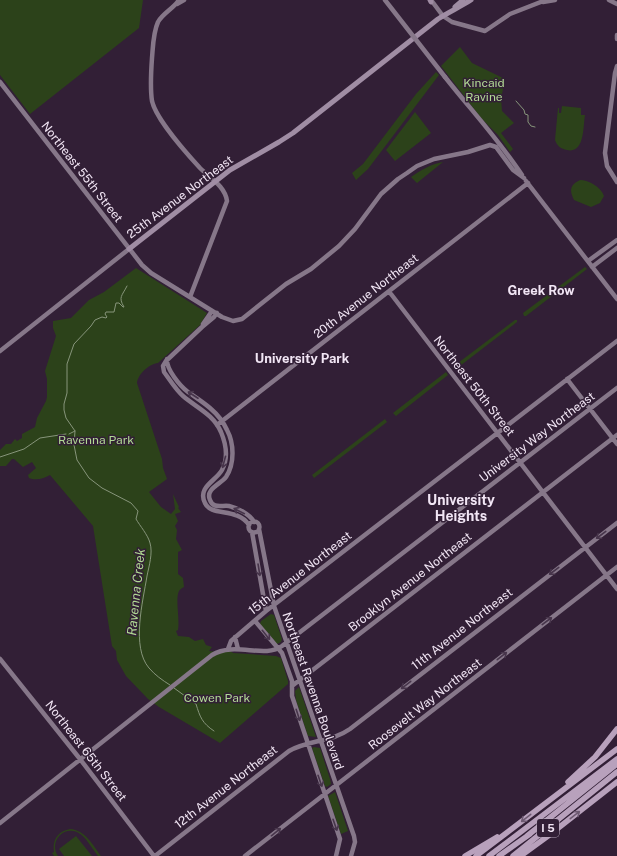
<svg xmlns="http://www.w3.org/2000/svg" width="617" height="856" viewBox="0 0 617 856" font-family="'Public Sans',sans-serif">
<rect width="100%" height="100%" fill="#321f36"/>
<path fill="#2c421a" d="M0,0H143L139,28L30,114L0,75Z
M460,47L472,63L505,79L501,99L502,111L514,123L501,133L513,149L510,152L498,135L482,119L441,66Z
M436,72L439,75L368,169L356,180L352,173L363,164L416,94Z
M562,106L581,108V115H585C583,126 585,154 567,150C561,149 557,146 555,140L558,108H559V113H561Z
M415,112L431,133L395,161L386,150Z
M443,162L417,183L411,177C421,170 431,164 443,162Z
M580,180C589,180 601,187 604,196L600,203L591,207L574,200C569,190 570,185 580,180Z
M585,267L587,269L526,316H524L523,313Z
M136,268L207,313L200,325L158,363C149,364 138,374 137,383L162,459L163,468L167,479L149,492L161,507L171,514L175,509L173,494L179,507L178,508L181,512L175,514L178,521L175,526L177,530L176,539L182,550L178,552V574L183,578L184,587C182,588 180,589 179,591C175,599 180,619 178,630L176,631L178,636L189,637L195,641L203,639L206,645L212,647L209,651L217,652L228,649L233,653L276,656L281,658L288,681V684L220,743L159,707L148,699L126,676L117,660L116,651L112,646L93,526L50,475C45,478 36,481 29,478L28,475L36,468L32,462L23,467L14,459H12L6,466H0V450L6,444H11L15,439L17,441L22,438V434L35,427L37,418L46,401L47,397V379L45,371L56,336L53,328V321L71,318L89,300L104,292Z
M515,320H517V322L456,369H453L454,366Z
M446,372L448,375L396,416L393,413Z
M385,419L387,422L314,478L312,475Z
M271,614L274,615L282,639L281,642L277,644L260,624L261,621Z
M299,687L316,737L308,736L296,700L295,691Z
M314,747L320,748L330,779L331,784L327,787L325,786L312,748Z
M335,792L348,831L341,834L328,796Z
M70,829C85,830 93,845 101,856H98C92,849 86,836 77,832C62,826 49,843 58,856H54L52,853L54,852C52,840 58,831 70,829Z
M76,836L92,856H64L59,849Z"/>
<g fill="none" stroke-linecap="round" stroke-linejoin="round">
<path stroke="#87957b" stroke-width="1" d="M516,101L524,110L525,114L528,115V122L531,126L535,127
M127,286C122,296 118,297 124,307H123L119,303H116L114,312H106L105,314L107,317L106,318L102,317L95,320L91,326L74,344L67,364V393L64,404V410L66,418L75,431L74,445L77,460L89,478L102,488L131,503L138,511L136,519C140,526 148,535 150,543C153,553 149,566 147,576C143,601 131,647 149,668C155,675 162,680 170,685
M69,434L75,431
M0,457L24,449L40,438L66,434
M174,688L196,704C200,717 202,723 214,731"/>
<path stroke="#867789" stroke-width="4.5" d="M179,0C173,9 163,13 158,22C153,33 153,47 152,58C151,72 150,88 152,101C156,119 188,155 200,168C210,178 225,186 227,201L190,297
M431,0L443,16L452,22L485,31L510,14L546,0
M609,0L617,4
M543,2L555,0
M177,4L184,0
M617,35V39
M617,66L615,73L605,153L607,166L617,182
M445,77C471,110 499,140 522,175
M0,82L142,265L151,273L222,317L233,321L242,319L286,284L311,269L339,246L355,229L381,194L398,179L407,173L417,166L434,159L468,152L490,145L496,147L513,170L524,178
M526,181L617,299
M588,261L617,240
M592,267L617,248
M388,292L391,294L617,589
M217,313L214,317L202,327L166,361L163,366L164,372C170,380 176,390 183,396C197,408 213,414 221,432C226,444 229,457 222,470C216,481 197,487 205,503C211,517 237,507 249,525
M203,324L212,311
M0,351L129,249
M167,359C166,369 180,386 188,392C195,397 203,402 210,408C217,414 223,421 227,430C234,443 235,463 226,477C221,484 205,489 210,500C213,509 222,505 229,506C237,508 250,514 254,522
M567,379L617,444
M217,425L528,183
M248.5 527a5.5 5.5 0 1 1 11 0a5.5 5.5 0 1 1-11 0Z
M259,529L274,606L354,836L355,842L351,856
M252,532L266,611
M255,621L282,653L292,681V696L340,839L336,856
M235,637L238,649
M228,649L231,641L266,611L617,341
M0,659L80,759L154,856
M292,686L617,435
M0,823L212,655C235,641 264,659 282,646L617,388
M155,856L289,751C308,740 332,742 350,729L617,523
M245,856L617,567"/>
<path stroke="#a08da4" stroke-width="5" d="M430,0L431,2
M455,7L463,0
M129,249L230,170L279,142L293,133L438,19C449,12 460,7 471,0"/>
<path stroke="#b8a1bc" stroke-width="5.5" d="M568,782L595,757L617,729
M527,836L617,764
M465,856L497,837
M476,856L617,749
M489,856L617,759
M499,856L530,834
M513,856L617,772
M518,856L522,855L548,836L617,782"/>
<path stroke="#867789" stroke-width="4.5" d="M385,0L445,77"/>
</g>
<defs><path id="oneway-shaft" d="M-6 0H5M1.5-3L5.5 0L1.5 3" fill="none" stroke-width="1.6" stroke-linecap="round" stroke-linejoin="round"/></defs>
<g stroke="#47354b">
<use href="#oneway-shaft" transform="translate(193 395) rotate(-147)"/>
<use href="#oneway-shaft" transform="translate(224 462) rotate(105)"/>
<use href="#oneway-shaft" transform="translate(239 511) rotate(-153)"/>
<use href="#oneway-shaft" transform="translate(601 535) rotate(143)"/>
<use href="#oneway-shaft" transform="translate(259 570) rotate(81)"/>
<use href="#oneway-shaft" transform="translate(554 571) rotate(143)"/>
<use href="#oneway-shaft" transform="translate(547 621) rotate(-37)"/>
<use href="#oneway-shaft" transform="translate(266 635) rotate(51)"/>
<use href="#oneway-shaft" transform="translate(502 656) rotate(-38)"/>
<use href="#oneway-shaft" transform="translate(406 685) rotate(142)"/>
<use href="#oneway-shaft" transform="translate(298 715) rotate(72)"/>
<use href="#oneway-shaft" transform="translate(320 781) rotate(71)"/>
<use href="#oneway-shaft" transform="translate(335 825) rotate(71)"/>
<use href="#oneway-shaft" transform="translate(276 832) rotate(-39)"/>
</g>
<g stroke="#6e5a72">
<use href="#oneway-shaft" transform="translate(575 815) rotate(-38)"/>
<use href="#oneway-shaft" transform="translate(526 818) rotate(142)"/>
</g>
<g text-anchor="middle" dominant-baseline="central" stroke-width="3" stroke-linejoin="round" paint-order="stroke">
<rect fill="#321f36" stroke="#b8aabc" stroke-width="1" x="537" y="819" width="22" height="18" rx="3"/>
<g font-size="11" font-weight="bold" fill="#f2e6f5">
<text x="548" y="828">I 5</text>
</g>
<g font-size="12" fill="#b2da95" stroke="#321f36">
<text x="484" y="83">Kincaid<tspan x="484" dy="14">Ravine</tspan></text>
<text x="96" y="440">Ravenna Park</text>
<text x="217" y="698">Cowen Park</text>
</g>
<g font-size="12" fill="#f2e6f5" stroke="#321f36">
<text transform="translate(82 172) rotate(52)">Northeast 55th Street</text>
<text transform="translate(180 197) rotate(-37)">25th Avenue Northeast</text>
<text transform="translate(366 296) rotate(-38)">20th Avenue Northeast</text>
<text transform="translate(474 386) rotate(52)">Northeast 50th Street</text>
<text transform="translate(537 437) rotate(-37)">University Way Northeast</text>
<text transform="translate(300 573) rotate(-38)">15th Avenue Northeast</text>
<text transform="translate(410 582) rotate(-38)">Brooklyn Avenue Northeast</text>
<text transform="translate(462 629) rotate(-38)">11th Avenue Northeast</text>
<text transform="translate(313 691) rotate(71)">Northeast Ravenna Boulevard</text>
<text transform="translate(425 704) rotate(-38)">Roosevelt Way Northeast</text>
<text transform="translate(86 751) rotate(52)">Northeast 65th Street</text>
<text transform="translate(226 787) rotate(-38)">12th Avenue Northeast</text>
</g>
<g font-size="13" font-weight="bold" fill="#f2e6f5" stroke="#321f36">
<text x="541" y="290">Greek Row</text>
<text x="302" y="358">University Park</text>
</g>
<g font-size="13" font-style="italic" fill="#b0d893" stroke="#321f36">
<text transform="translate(136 592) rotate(-84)">Ravenna Creek</text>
</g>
<g font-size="14" font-weight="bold" fill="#f2e6f5" stroke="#321f36">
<text x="461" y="500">University<tspan x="461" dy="16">Heights</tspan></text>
</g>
</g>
</svg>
